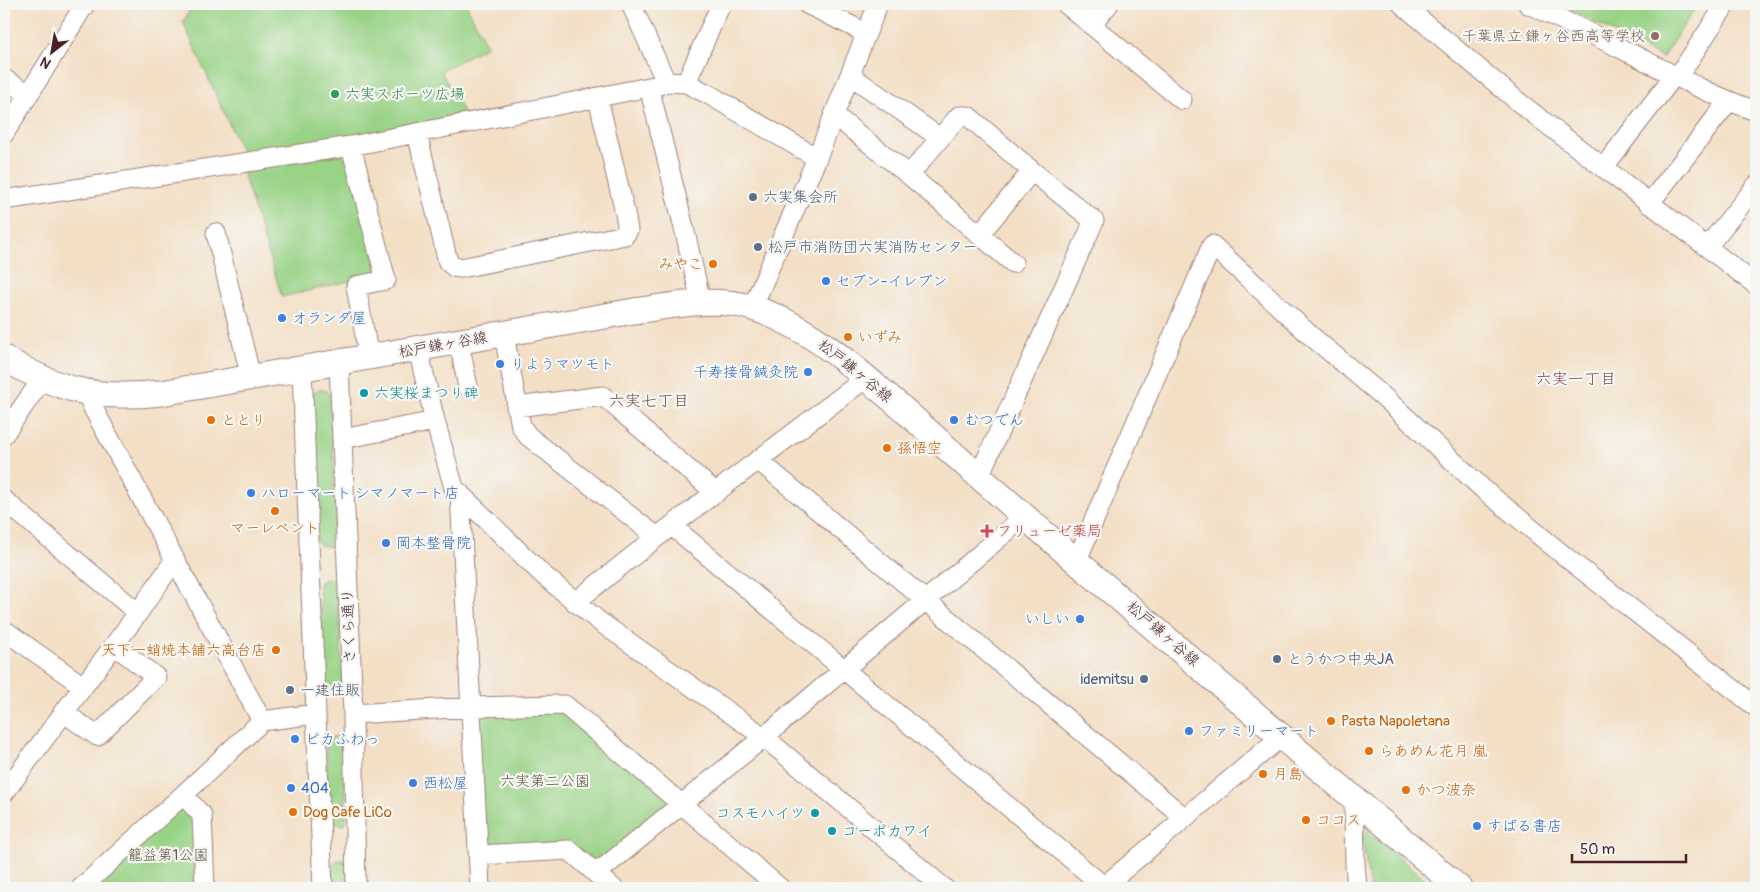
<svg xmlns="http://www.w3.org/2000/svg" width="1760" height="892" viewBox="0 0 1760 892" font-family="Pangolin,'Klee One',sans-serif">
<rect width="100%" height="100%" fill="#f6f6f2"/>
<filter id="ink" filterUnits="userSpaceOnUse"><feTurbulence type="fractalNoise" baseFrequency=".02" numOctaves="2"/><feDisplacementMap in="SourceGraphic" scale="10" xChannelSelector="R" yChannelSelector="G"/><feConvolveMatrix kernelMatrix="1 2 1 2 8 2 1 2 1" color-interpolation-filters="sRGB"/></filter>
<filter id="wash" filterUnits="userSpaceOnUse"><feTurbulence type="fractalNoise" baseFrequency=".0096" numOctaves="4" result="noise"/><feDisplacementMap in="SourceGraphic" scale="20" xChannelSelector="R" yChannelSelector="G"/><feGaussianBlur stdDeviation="1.12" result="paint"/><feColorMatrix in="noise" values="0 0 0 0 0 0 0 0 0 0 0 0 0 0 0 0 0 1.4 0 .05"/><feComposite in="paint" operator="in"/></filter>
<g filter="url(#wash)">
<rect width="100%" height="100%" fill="#f3dfc5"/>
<path fill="#99d386" stroke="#727958" d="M193,4H466L487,46L441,71L466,118L245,159L183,22Z
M1560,4H1698L1662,58Z
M342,154L349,161L379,274L282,297L242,170Z
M319,389C328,390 329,393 331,400L337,540L331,547L320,545L317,541L312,394Z
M327,578C335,579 336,581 338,589L343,684L337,691L327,689L324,685L319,583Z
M565,705L682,804L596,874L569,850L479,855L470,707Z
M334,736C342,737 343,739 345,747L346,823L343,825L332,824L329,819L326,747V741Z
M183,795L202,815L203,888H81Z
M1366,830L1424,878L1422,888H1370L1362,834Z
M338,860H344L348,863L350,888H331V865Z"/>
</g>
<g filter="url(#ink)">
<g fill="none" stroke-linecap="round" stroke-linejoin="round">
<g stroke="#9e7f78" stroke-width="21">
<path id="minor" d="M631,4L666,82
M807,4L866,33
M1066,4L1182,100
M1402,4L1521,104L1756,285
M1528,4C1565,21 1602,39 1638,57C1677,77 1715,97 1756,111
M1091,25L1109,4
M850,75L940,138
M1677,78L1726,4
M4,79L29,94
M686,83L721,4
M649,87L685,232L701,302
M834,115L909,175
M417,133L448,262L454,267L461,268L625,235L628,230L625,213L598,98
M4,134L85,4
M351,146L386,280L356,286L369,358
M1603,168L1673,77
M4,200L351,146L659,85L666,82L686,83L708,94L817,158
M1649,204L1728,102
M216,233L251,378
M979,235L1032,171
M1707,247L1756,186
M752,308L817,158L878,4
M504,335L521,426L528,436L657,537
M459,342L468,387
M418,349L435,421L454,488L542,574L600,622L764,737L944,888
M339,363L353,714L356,888
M302,369L323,888
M87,393L93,408L262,721
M516,407L603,396L716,493
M4,434L43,378
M342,439L435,421
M758,460L1185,818
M979,476L1094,221L1032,171L968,116H959L909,175L1013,263
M460,493L480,888
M4,500L138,613
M672,526L1106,888
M1077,560L1212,245L1310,335L1385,398L1483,489L1567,558L1756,707
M575,602L657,537L866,378
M4,630L83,686
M63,712L97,736L156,677L114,645
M353,714L470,707L565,705L780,888
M4,793L138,613L174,561
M183,795L262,721L315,714
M1354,798L1355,864L1357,888
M479,855L569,850L613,888
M596,874L764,737L1025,516
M81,888L183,795L202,815L205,888
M1102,888L1282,736"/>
</g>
<g stroke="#9e7f78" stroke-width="27">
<path id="major" d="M4,358C59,391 97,400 161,393L634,311C672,306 714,296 753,308C810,326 858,371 903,409C943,445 983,480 1024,516C1168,641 1314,764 1459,888"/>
</g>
<use href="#minor" stroke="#fff" stroke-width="19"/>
<use href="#major" stroke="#fff" stroke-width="25"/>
</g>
</g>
<circle fill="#8d6e63" stroke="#f6f6f2" stroke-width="2" cx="1655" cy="36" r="5"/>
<circle fill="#2e9e5b" stroke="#f6f6f2" stroke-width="2" cx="335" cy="94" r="5"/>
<g fill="#5c6f8a" stroke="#f6f6f2" stroke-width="2">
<circle cx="753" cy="197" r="5"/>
<circle cx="758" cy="247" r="5"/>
<circle cx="1277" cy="659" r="5"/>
<circle cx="1144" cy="679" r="5"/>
<circle cx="290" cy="690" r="5"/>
</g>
<g fill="#e8710a" stroke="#f6f6f2" stroke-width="2">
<circle cx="713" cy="264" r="5"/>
<circle cx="848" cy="337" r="5"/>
<circle cx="211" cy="420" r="5"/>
<circle cx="887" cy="448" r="5"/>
<circle cx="275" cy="511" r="5"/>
<circle cx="276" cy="650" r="5"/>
<circle cx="1331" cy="721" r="5"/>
<circle cx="1369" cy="751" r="5"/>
<circle cx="1263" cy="774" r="5"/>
<circle cx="1406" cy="790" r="5"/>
<circle cx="293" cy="812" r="5"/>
<circle cx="1306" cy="820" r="5"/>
</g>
<g fill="#3f7fe0" stroke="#f6f6f2" stroke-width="2">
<circle cx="826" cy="281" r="5"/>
<circle cx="282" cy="318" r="5"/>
<circle cx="500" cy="364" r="5"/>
<circle cx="808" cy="372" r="5"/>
<circle cx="954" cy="420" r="5"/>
<circle cx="251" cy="493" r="5"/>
<circle cx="386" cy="543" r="5"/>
<circle cx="1080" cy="619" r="5"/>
<circle cx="1189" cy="731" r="5"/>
<circle cx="295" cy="739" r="5"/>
<circle cx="413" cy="783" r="5"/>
<circle cx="291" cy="788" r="5"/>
<circle cx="1477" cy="826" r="5"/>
</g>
<g fill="#0f9aa8" stroke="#f6f6f2" stroke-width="2">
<circle cx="364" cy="393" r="5"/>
<circle cx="815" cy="813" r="5"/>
<circle cx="832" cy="831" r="5"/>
</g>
<path fill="#e0444e" stroke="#f6f6f2" stroke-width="2" d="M984.5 523.5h5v5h5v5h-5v5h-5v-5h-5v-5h5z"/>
<g text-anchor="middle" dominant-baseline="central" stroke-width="4.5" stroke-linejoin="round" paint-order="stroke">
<g font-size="15" fill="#785e54" stroke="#f6f6f2" text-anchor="end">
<text x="1645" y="36">千葉県立 鎌ヶ谷西高等学校</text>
</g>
<g font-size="15" fill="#27864d" stroke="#f6f6f2" text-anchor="start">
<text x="345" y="94">六実スポーツ広場</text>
</g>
<g font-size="15" fill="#4e5e75" stroke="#f6f6f2" text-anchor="start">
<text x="763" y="197">六実集会所</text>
<text x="768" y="247">松戸市消防団六実消防センター</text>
<text x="1287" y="659">とうかつ中央JA</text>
<text x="1134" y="679" text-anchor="end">idemitsu</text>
<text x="300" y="690">一建住販</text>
</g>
<g font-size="15" fill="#c56008" stroke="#f6f6f2" text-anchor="start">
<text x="703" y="264" text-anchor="end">みやこ</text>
<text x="858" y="337">いずみ</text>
<text x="221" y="420">ととり</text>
<text x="897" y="448">孫悟空</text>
<text x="275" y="528" text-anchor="middle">マーレベント</text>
<text x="266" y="650" text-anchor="end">天下一蛸焼本舗六高台店</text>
<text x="1341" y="721">Pasta Napoletana</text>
<text x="1379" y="751">らあめん花月 嵐</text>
<text x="1273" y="774">月島</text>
<text x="1416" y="790">かつ波奈</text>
<text x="303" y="812">Dog Cafe LiCo</text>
<text x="1316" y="820">ココス</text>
</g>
<g font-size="15" fill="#366cbe" stroke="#f6f6f2" text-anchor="start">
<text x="836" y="281">セブン-イレブン</text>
<text x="292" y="318">オランダ屋</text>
<text x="510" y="364">りようマツモト</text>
<text x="798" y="372" text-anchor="end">千寿接骨鍼灸院</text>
<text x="964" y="420">むつでん</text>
<text x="261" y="493">ハローマート シマノマート店</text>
<text x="396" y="543">岡本整骨院</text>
<text x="1070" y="619" text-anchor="end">いしい</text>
<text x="1199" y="731">ファミリーマート</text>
<text x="305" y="739">ピカふわっ</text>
<text x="423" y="783">西松屋</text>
<text x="301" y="788">404</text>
<text x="1487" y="826">すばる書店</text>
</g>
<g font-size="15" fill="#4a1f2b" stroke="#f6f6f2">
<text transform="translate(443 345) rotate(-10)">松戸鎌ヶ谷線</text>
<text transform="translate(855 371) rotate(39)">松戸鎌ヶ谷線</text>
<text transform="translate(349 626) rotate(-92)">さくら通り</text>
<text transform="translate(1163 634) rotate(41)">松戸鎌ヶ谷線</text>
</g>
<g font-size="15" fill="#0d838f" stroke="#f6f6f2" text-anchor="start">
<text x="374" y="393">六実桜まつり碑</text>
<text x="805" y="813" text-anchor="end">コスモハイツ</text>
<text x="842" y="831">コーポカワイ</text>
</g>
<g font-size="15" fill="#be3a42" stroke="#f6f6f2" text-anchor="start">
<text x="997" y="531">フリューゼ薬局</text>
</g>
<g font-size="15" fill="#625546" stroke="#f6f6f2">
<text x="545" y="781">六実第二公園</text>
<text x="168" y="855">籠益第1公園</text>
</g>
<g font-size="16" fill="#7c4a4f" stroke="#f6f6f2">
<text x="1576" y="379">六実一丁目</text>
<text x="649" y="401">六実七丁目</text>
</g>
</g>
<rect width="1760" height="892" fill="none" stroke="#f6f6f2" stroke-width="20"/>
<g transform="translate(52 52) rotate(211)" stroke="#f6f6f2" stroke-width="4" paint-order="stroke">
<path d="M0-4L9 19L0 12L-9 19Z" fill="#4a1f2b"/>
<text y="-8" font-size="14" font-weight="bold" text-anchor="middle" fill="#4a1f2b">N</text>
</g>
<path d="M1572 854v8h114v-8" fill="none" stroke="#4a1f2b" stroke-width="2.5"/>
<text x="1580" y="854" font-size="15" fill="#4a1f2b" stroke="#f6f6f2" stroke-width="4" paint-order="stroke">50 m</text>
</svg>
